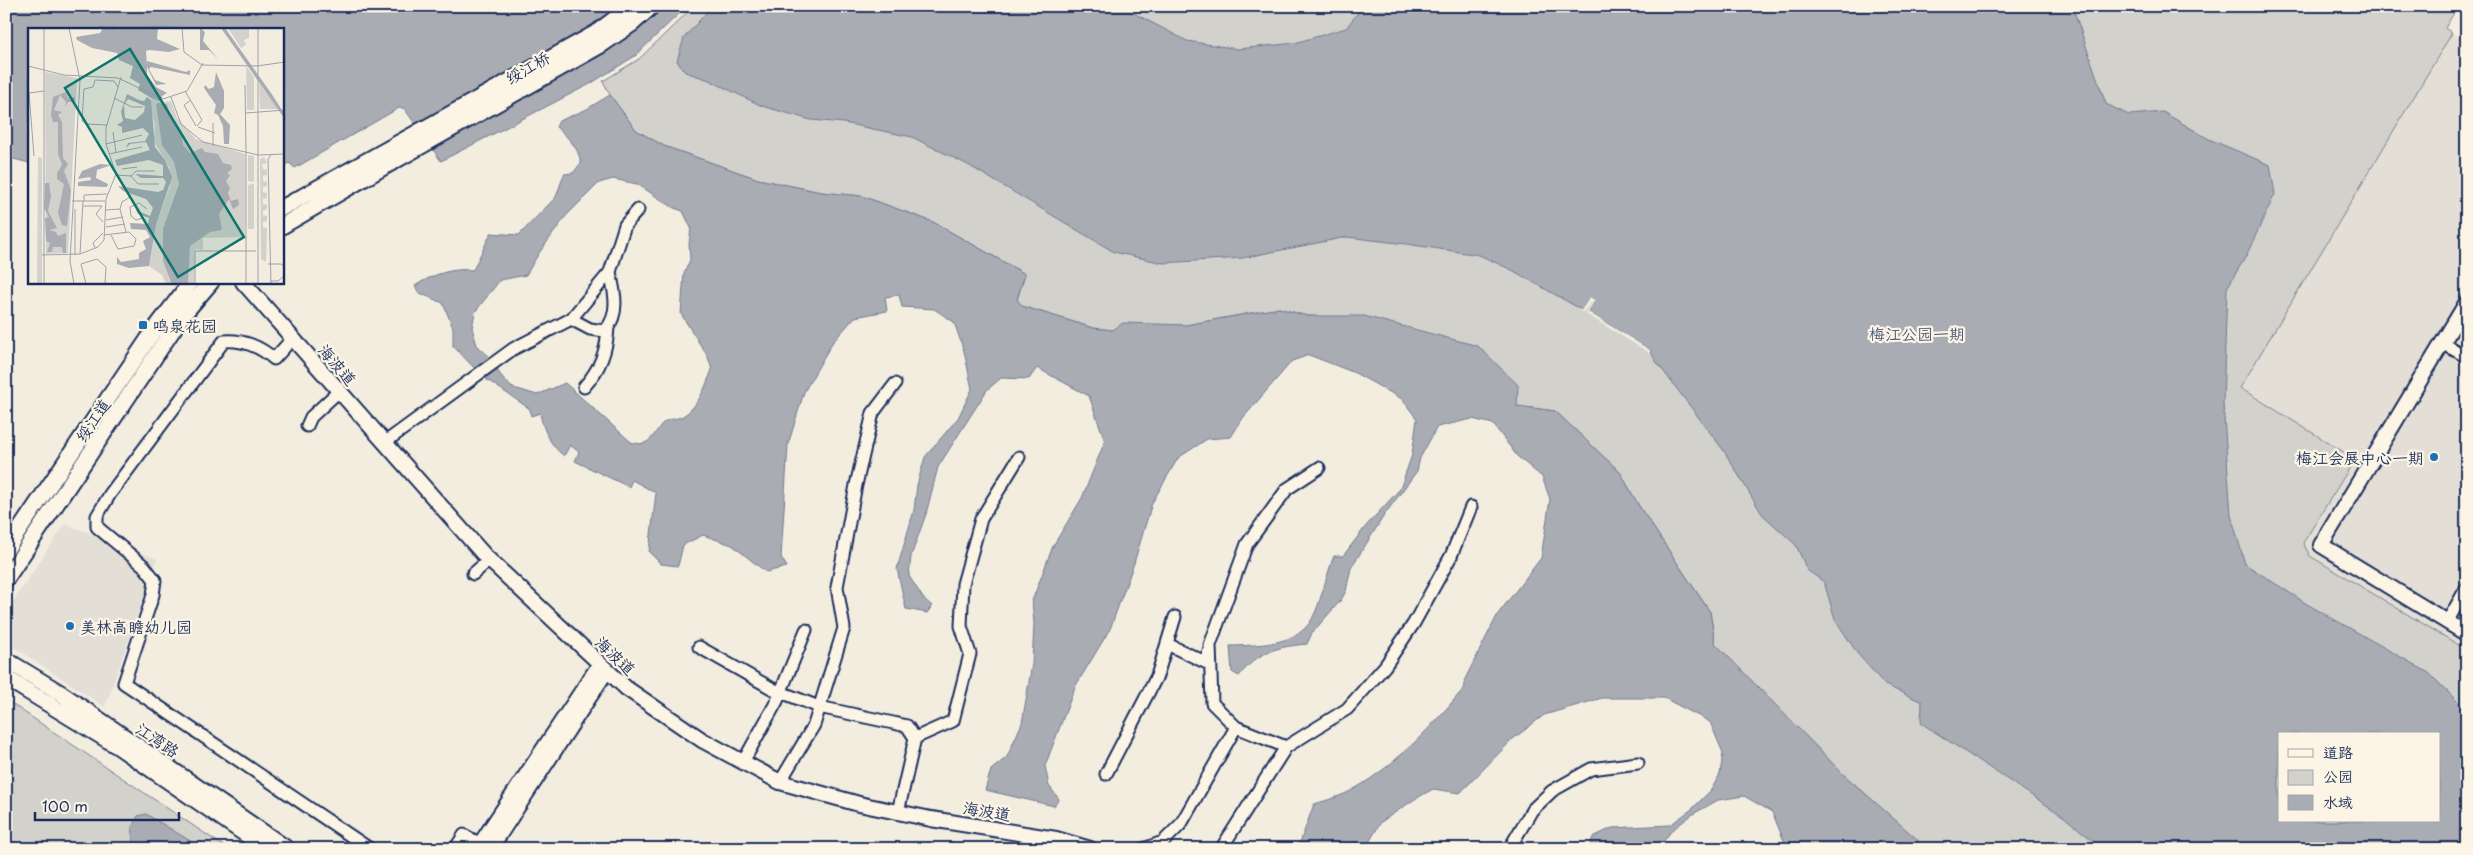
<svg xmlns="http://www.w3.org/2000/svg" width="2473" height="855" viewBox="0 0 2473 855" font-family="'Playpen Sans','LXGW WenKai TC',sans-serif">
<rect width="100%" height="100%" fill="#f3ede0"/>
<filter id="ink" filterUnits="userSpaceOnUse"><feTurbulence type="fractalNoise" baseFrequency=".02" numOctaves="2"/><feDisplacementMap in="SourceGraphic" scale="10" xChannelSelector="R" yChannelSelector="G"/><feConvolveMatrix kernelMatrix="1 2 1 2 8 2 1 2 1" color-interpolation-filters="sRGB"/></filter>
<g filter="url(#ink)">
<path fill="#e3dfd6" d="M2452,33L2467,43V650L2310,556L2303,543L2355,459L2239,388Z
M65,524L157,559L105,707L12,646L6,639V612Z"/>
<path fill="#d3d1cc" stroke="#778095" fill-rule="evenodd" d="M694,6H2458L2445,28L2452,33L2240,388L2355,459L2303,543L2310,556L2467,650V849H1920L1917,840L1842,773L1728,658L1715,643L1710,612L1639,506L1620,472L1555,411L1517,406L1325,317L1307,316L1279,308L1186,325L1113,330L1093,328L1022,306L1017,300L1025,274L933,222L862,196L821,192L758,179L664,146L636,130L610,95L603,81L639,59ZM2279,734H2439V821H2279Z
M6,700L228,849H6Z"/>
<path fill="#a9acb3" stroke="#707a91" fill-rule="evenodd" d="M6,6H687L635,56L590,84L441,161L404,108H399L295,168L289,163L283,166V126L286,119L282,116V29H29V163L6,157Z
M712,6H887L899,9L907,6H1120L1187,41L1238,49L1295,43L1346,28L1363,6H2069L2075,14L2106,104L2129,115L2163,112L2209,139L2270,165L2275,194L2246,256L2227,288L2223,403L2231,515L2245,564L2307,604L2429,673L2467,711V849H2103L2063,816L1921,723L1922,702L1885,685L1857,653L1835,619L1824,582L1807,570L1796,545L1762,514L1724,451L1655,360L1650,350L1588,312L1595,300L1590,297L1582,310L1512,270L1479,255L1406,244L1347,237L1242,258L1163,263L1114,252L968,165L912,137L844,123L811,120L762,106L709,80L685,72L677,61L684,38ZM2279,734H2439V821H2279Z
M610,95L636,130L664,146L758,179L821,192L862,196L933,222L1025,274L1017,299L1022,306L1093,328L1113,330L1123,323L1186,325L1279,308L1307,316H1364L1478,346L1518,385L1517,406L1555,411L1620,472L1639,506L1710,612L1715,643L1842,773L1918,840L1920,849H1784L1785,843L1772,812L1744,796L1718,800L1693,814L1672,830L1658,849H1589L1593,837L1612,828L1670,825L1692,809L1711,790L1720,774L1723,753L1710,722L1664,698H1602L1544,715L1513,739L1460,793L1433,789L1415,799L1381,822L1365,849H1294L1301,840L1314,804C1328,800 1342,796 1354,789C1398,764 1433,725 1465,687L1464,681L1498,614L1541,558L1550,499L1542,477L1517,456L1493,424L1472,419L1437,427L1420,458L1417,471L1385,514L1351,568L1346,591L1341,600L1312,633L1307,644C1276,647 1259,651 1239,676L1232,672L1230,646C1257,645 1297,646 1312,619C1320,605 1327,573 1334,556H1343L1366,526L1400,489L1412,455L1417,419L1402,399L1355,373L1309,355L1292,361L1243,418L1231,437L1207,439L1178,458L1152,503L1134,563L1110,629L1075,687L1045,766L1049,786L1059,799L1054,806L985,790L991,770L1007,757L1022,723L1032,664L1034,624L1032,601L1053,546L1082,498L1105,441L1089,396L1037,368L1029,379L1001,378L987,390L938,467L926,514L911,556L909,576L923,598L932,606L927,613L906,609L897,569L914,510L917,485L925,457L958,418L972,389L964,351L954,322L934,309L902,307L899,295L885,297L887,311L855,317L832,343L804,392L788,445L781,557L787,567L766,572L732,545L703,535L683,545L678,566L661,564L649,552L656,493L632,480L629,487L575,461L579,452L570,445L564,456C550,445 543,430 540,413L531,416L530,409L483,377L453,346V328L443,303L419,293L415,286C433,274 452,268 473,270L491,233L519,235L556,197L564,174L573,173L581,163C578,146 568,138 556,127L559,121L585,110ZM613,179L637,184L674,208L683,211L691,228L689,244L690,260L684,273L681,314L708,357L712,370C705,387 699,406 683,416C678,419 668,419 664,422C653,432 652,449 631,442L565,383L537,395L511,387L499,373L494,361L477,345L472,328L475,312L500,280L526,275L539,253L566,216L599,183Z
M146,814L192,842L191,849H134L132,827L138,816Z"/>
<path fill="#f3ede0" d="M1590,297L1595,300L1588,312L1650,350V355L1648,352L1586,314L1592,301L1583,312H1580Z"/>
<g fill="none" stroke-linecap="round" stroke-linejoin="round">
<g stroke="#1b2f5e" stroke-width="15">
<path id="minor" d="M571,319L590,329L605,331C620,314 615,293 610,272
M293,338L274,359C261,347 242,339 224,341L110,494L97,516V527L144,566L155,580L153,595L124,683L370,849
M2442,343L2467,357
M584,387C600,369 607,351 608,327
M307,426L311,417L339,391
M384,443L513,349L571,319L610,272L625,225L638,210
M473,574L489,560
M2447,622L2467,587
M1167,644L1207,663L1208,653
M699,647L773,689L819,707L907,726L915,738
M1236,727L1286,747L1347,709L1385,666L1414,623L1451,556L1471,507
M743,762L777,701L806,630
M1106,774L1157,676L1175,617
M780,782L814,725L844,628L837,587L856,485L873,413L895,384
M898,812L915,738L953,721L970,654L961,626L963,584L981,519L1019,457
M455,849L464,835L488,848
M1143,849L1163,842L1181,824L1236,727L1212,703L1210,645L1247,544L1287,489L1319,468
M1221,849L1286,747
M1513,849L1512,844L1532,810L1552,791L1591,769L1638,763"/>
</g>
<g stroke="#1b2f5e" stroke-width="18">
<path id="tertiary" d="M243,282L485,556L626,688L702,740L780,782L859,804L931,819L1056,839L1090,849
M2467,302L2321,545L2467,634
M477,849L600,664
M490,849L607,670"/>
</g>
<g stroke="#1b2f5e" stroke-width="19">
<path id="secondary" d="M282,208L596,33L632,6
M282,226L380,169L601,45L633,23L652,6
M6,550L155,329L191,282
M6,579L182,316L211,282
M6,660L62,694L287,849
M6,678L119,747L267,849"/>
</g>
<use href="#minor" stroke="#fcf5e5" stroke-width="11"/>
<use href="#tertiary" stroke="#fcf5e5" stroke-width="14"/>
<use href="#secondary" stroke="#fcf5e5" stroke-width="15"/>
</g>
</g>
<g fill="#1f6fb2" stroke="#fcf5e5" stroke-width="2">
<rect x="138" y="320" width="10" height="10" rx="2.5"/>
<circle cx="2434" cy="457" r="5"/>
<circle cx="70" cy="626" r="5"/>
</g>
<g text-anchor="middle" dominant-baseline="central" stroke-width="4.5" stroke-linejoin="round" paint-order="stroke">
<g font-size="16" fill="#1b2f5e" stroke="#fcf5e5">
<text transform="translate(527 67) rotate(-30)">绥江桥</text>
<text transform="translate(338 364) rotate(49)">海波道</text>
<text transform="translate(92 420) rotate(-56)">绥江道</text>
<text transform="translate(616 655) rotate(43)">海波道</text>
<text transform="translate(158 739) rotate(34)">江湾路</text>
<text transform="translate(987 810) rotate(9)">海波道</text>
</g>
<g font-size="16" fill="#1b2f5e" stroke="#fcf5e5" text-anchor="start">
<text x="153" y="325">鸣泉花园</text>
<text x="2424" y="457" text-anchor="end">梅江会展中心一期</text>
<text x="80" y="626">美林高瞻幼儿园</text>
</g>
<g font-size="16" fill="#49587a" stroke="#fcf5e5">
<text x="1917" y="333">梅江公园一期</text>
</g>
</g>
<g transform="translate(28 28)">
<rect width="256" height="256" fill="#f3ede0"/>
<path d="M200,0H221V10L216,12L218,17L213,20ZM218,38L226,49V82H219ZM17,44L49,50L40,225L18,226ZM231,55L233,58L250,81H232ZM124,70L134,74L143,73L149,90L168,111L217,126V209L175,210V222L167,221L166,256H138L134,247L121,238L128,197L142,158L141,139L126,113L127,96L121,78ZM220,127L226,128V154L220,153ZM10,129L14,130V256H9ZM236,129L239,135L234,136L235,141L239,142V147L235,148V153L239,154V158L235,159V164L239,165V170L235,171V176L239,177V181L235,183V187L239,188V193L235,194V199L239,200L238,234L233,231L232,131ZM223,156H226V201H220V157Z" fill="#d3d1cc"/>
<path d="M75,0H130L129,11L152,21L141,24L121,22L118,23L119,37V33L158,44L162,42V47L123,39L121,41L127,52L139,56L128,57L119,39V47L128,59L139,65L134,68V74L123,70L110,62L112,56L102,50L105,38L91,32L89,25L64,20L49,12L48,9L72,5ZM172,0L177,4L175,13L190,31L181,22H172ZM193,0H197L243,65L256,85V90ZM188,44L196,63V80L192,86L202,97L201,116H196L195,98L190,87L186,85L188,77L176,60L177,57L181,61L186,59ZM38,64L40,70L47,69V74H40L37,79L38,74L32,67L26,82L34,84L30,87L34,94L35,130L40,136L36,143L43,162L39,198L34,197L30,185L36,156L29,151V145L34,137L30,126V94H25L23,87L25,69ZM99,66L111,72L116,73L119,69L123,72L127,119L137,132L144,149L128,197L121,238L101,240L89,236V229L93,234L111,231V225L118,221L115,213L122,209L118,202L103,201L102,195L120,196L121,190L110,186L108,182L122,188L125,180L118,171L95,163L90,158L130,164L135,162L138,154L135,150H113L107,146L135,148V137L121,132L89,138L87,132L122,122L118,114L102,116L98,120L100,115L117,113L121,106L115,100L94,105V99L89,97L95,93L93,84ZM100,71L117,78L116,84L107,92L97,90L96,77ZM131,75L139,76L143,90L153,104L155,117L162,125L174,120L177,124L190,126L195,135L203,137L204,141L199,145L202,147L198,153L202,160L200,165L203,173L210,171L211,177L205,181L201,171L191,186L194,202L182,204L162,218L160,256H144L135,233V201L151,156L146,134L134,117L128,76ZM72,136L83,137L69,142L68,150L80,156L79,159L50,158V154L63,152L62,149L50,151L54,143ZM17,155H21L23,168L20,183L29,200L21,202L28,204L30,208L38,205V225H35L34,219H25L24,224H19L22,215L18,213L17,190L21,189L16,180Z" fill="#a9acb3" fill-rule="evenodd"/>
<path fill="none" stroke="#9da1ac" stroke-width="1" d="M41,0L52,52L42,233L46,256M154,0L156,24L174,37M230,0V256M174,37L229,38L257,34M0,38L36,47L90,50L135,71L159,63L175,35M217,57L218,124M157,63L174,92L169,98M1,65L6,128M1,65L16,63M143,69L153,96L175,114L230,127L257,126M86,70L104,79H115M163,72L156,77L168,98M218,85L257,82M185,95V118M59,96L79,97M60,97L54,93L56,61L65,59L67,52L86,53L90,59M170,99L187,105M85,104L88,124M78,116L114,107M81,126L114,119M243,127L240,131L243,256M94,141L109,139M87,147L103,148L108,143H127M103,148L110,156H131M44,173H77M56,173V167L79,166M55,178H74L68,186L75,194M92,181L94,174L102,169M77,182L92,181L98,204M115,190L108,192L103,188L102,179L111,175L119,181M78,192L95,189M78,199L97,196M76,207L101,204L108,211L106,218L90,221L83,207M67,220L65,215L75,205M52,226L55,173M14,227L52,226L70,219L76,212L78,171L88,146L78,116V100L93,49M47,227V181M240,236H253L257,239M242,253H250L257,247M16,256V0M58,256L53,236L69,231L78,239L77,256M167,256V223H228M218,256V124"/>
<path fill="#0f766e" fill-opacity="0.15" stroke="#0f766e" stroke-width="2.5" d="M102,21L216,209L150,249L37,60Z"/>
<rect width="256" height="256" fill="none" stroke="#1b2f5e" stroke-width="2.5"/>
</g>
<rect width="2473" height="855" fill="none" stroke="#fcf5e5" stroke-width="25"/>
<rect x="12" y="12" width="2448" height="830" fill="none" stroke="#1b2f5e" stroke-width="2" filter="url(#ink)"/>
<rect x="2278" y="732" width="162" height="90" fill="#fcf5e5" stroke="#a2a6af"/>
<rect x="2288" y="749" width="25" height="8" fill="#fcf5e5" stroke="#a2a6af"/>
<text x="2323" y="758" font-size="15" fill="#1b2f5e">道路</text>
<rect x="2288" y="770" width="25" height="15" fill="#d3d1cc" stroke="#a2a6af"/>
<text x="2323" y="782" font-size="15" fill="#1b2f5e">公园</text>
<rect x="2288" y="795" width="25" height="15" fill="#a9acb3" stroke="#a2a6af"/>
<text x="2323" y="808" font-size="15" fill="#1b2f5e">水域</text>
<path d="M35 812v8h144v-8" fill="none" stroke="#1b2f5e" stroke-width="2.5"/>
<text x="42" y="812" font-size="15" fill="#1b2f5e" stroke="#fcf5e5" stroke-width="4" paint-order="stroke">100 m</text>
</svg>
